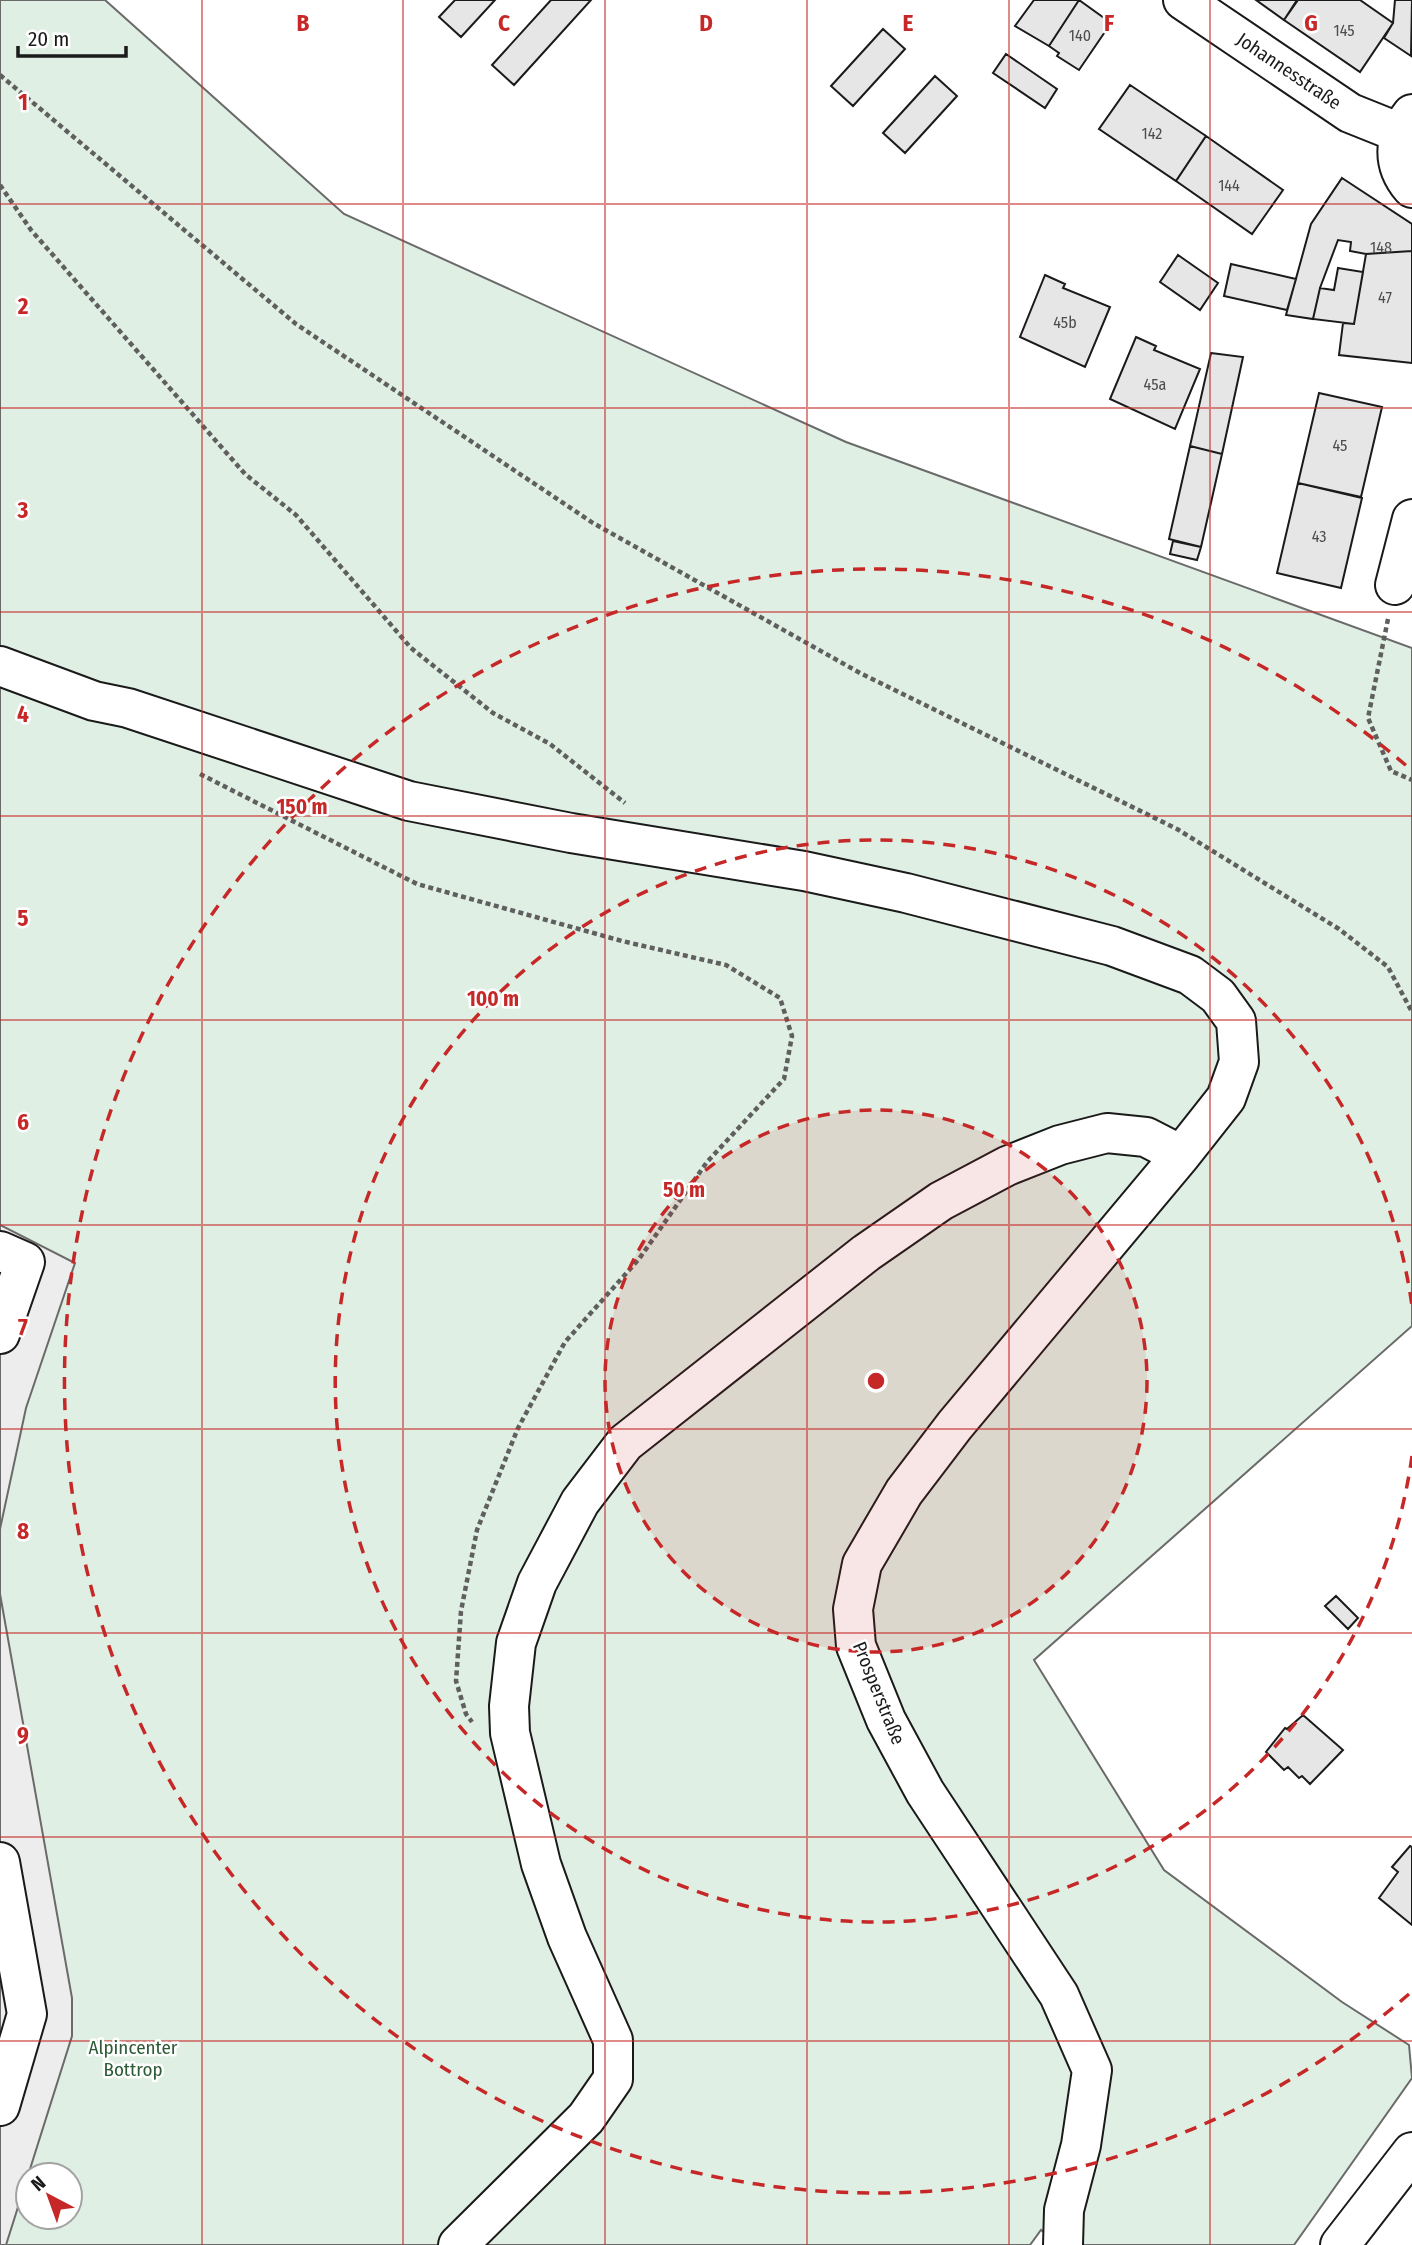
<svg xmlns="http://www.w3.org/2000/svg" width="1412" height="2245" viewBox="0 0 1412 2245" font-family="'Fira Sans Condensed',sans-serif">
<rect width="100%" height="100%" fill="#fff"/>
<path fill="#e0efe3" stroke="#6a6a6a" stroke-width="2" fill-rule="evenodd" d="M0,0H105L344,214L846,442L1412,648V1326L1034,1660L1164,1870L1342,2002L1409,2045L1412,2078L1294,2245H1061L1041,2230L1030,2245H0ZM28,2175H70V2217H28Z"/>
<path fill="#ededed" stroke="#6a6a6a" stroke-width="2" d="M0,1225L75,1263L26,1408L0,1529Z
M0,1594L72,1998V2036L6,2245H0Z"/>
<path fill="#e6e6e6" stroke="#1a1a1a" stroke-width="2" d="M455,0H495L461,37L439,17Z
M551,0H591L514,85L492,65Z
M1034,0H1079L1049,46L1015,26Z
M1079,0L1111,23L1079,70L1057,56L1059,53L1049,46Z
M1256,0H1297L1284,20Z
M1298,0H1360L1393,23L1360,72L1284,20Z
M1395,0H1412L1411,56L1384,38L1393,23Z
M883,29L905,49L853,106L831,86Z
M1006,54L1057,89L1045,108L993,73Z
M935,76L957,96L905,153L883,133Z
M1130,85L1206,136L1176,181L1099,129Z
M1206,136L1283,190L1252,234L1176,181Z
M1342,178L1412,224V251L1366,254L1350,251L1351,242L1338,240L1320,288L1313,319L1286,315L1311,224Z
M1412,251V363L1339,355L1343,323L1354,324L1366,254Z
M1178,255L1218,283L1200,310L1160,282Z
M1231,264L1296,279L1287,310L1224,296Z
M1338,268L1363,272L1354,324L1313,319L1320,288L1334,290Z
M1045,275L1065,284L1063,288L1110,307L1085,367L1020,337Z
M1136,337L1156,346L1154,350L1200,369L1175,429L1110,399Z
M1211,353L1243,357L1222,454L1190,446Z
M1319,393L1382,407L1361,497L1298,483Z
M1190,446L1222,454L1201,547L1169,539Z
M1298,483L1362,498L1341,588L1277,573Z
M1173,541L1201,547L1197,560L1170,554Z
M1336,1596L1358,1618L1348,1629L1325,1606Z
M1303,1715L1343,1750L1310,1784L1302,1776L1299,1778L1288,1767L1284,1770L1266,1752L1285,1728L1287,1729Z
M1410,1846L1412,1847V1925L1379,1898L1398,1872L1392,1867Z"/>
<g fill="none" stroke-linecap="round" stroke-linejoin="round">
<g stroke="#1a1a1a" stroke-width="42">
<path id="minor" d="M1183,0L1350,113L1400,133
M1412,114C1393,138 1392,165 1412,188
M1395,585L1412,519
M0,666L94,701L128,708L409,801L571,833L804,871L906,893L1112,946L1190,975L1218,996L1236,1021L1239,1062L1226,1098L1181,1155L1146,1137L1107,1133L1060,1145L1007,1166L941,1201L866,1253L625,1443L580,1502L537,1583L516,1643L509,1706L510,1733L541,1864L567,1937L613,2040V2079L586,2118L458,2245
M0,1251L25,1262L0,1334
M0,1862L27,2014L0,2106
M1063,2245L1064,2210L1081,2145L1092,2070L1059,1995L925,1792L886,1720L856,1646L853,1609L862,1564L904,1492L955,1425L1181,1155"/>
</g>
<g stroke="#1a1a1a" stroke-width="42">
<path id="major" d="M1340,2245L1412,2152"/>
</g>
<path stroke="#5f5f5f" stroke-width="4.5" stroke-dasharray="5 3.5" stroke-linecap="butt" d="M0,75L296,324L593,523L860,673L1177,829L1339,929L1388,967L1412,1012
M0,185L31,230L245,474L296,515L411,648L493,713L550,744L625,803
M1388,619L1368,718L1391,771L1412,780
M200,774L417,884L622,941L726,965L780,998L792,1036L784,1079L707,1162L639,1259L565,1342L518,1428L477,1530L461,1611L456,1681L466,1714L472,1722"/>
<use href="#minor" stroke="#fff" stroke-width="38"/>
<use href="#major" stroke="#fff" stroke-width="38"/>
</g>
<path fill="none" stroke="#c62828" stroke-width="2" stroke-opacity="0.55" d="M202,0V2245M403,0V2245M605,0V2245M807,0V2245M1009,0V2245M1210,0V2245M0,204H1412M0,408H1412M0,612H1412M0,816H1412M0,1020H1412M0,1225H1412M0,1429H1412M0,1633H1412M0,1837H1412M0,2041H1412"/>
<circle cx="876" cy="1381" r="271" fill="#c62828" fill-opacity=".12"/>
<g fill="none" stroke="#c62828" stroke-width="3.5" stroke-dasharray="12 9">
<circle cx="876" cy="1381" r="271"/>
<path d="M1412 1456A541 541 0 1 1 1412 1306"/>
<path d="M1409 1994A812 812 0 1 1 1409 768"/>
</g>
<g text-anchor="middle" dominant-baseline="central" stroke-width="5" stroke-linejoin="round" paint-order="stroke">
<g font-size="16" fill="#4d4d4d">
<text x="1344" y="30">145</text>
<text x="1080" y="35">140</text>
<text x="1152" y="133">142</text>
<text x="1229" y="185">144</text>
<text x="1381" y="247">148</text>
<text x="1385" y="297">47</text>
<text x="1065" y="322">45b</text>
<text x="1155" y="384">45a</text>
<text x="1340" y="445">45</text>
<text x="1319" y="536">43</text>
</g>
<g font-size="19" fill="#1a1a1a" stroke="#fff">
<text transform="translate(1289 71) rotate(34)">Johannesstraße</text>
<text transform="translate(879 1693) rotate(68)">Prosperstraße</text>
</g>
<g font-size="19" fill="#2b5a34" stroke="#fff">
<text x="133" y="2047">Alpincenter<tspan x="133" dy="22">Bottrop</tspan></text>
</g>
</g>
<g font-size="23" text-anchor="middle" font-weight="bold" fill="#c62828" stroke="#fff" stroke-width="5" stroke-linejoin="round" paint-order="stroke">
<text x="303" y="31">B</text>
<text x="504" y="31">C</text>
<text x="706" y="31">D</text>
<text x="908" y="31">E</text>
<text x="1109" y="31">F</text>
<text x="1311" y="31">G</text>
<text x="23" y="110">1</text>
<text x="23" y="314">2</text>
<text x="23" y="518">3</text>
<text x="23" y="722">4</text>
<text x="23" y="926">5</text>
<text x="23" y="1130">6</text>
<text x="23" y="1335">7</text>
<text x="23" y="1539">8</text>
<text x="23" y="1743">9</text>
</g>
<circle cx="876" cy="1381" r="10" fill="#c62828" stroke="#fff" stroke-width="3.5"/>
<g font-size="21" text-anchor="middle" font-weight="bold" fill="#c62828" stroke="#fff" stroke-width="5" stroke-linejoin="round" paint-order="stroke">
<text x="302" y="814">150 m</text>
<text x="493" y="1006">100 m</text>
<text x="684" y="1197">50 m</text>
</g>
<g transform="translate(49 2196) rotate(319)"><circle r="33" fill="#ffffff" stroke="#a3a3a3" stroke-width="2"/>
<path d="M0-5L12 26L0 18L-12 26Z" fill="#c62828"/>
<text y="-10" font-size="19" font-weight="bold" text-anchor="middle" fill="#1a1a1a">N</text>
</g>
<path d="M18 46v10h108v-10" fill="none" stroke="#1a1a1a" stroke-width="3.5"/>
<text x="28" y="46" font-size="21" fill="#1a1a1a" stroke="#ffffff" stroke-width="5" paint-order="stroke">20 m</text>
</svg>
